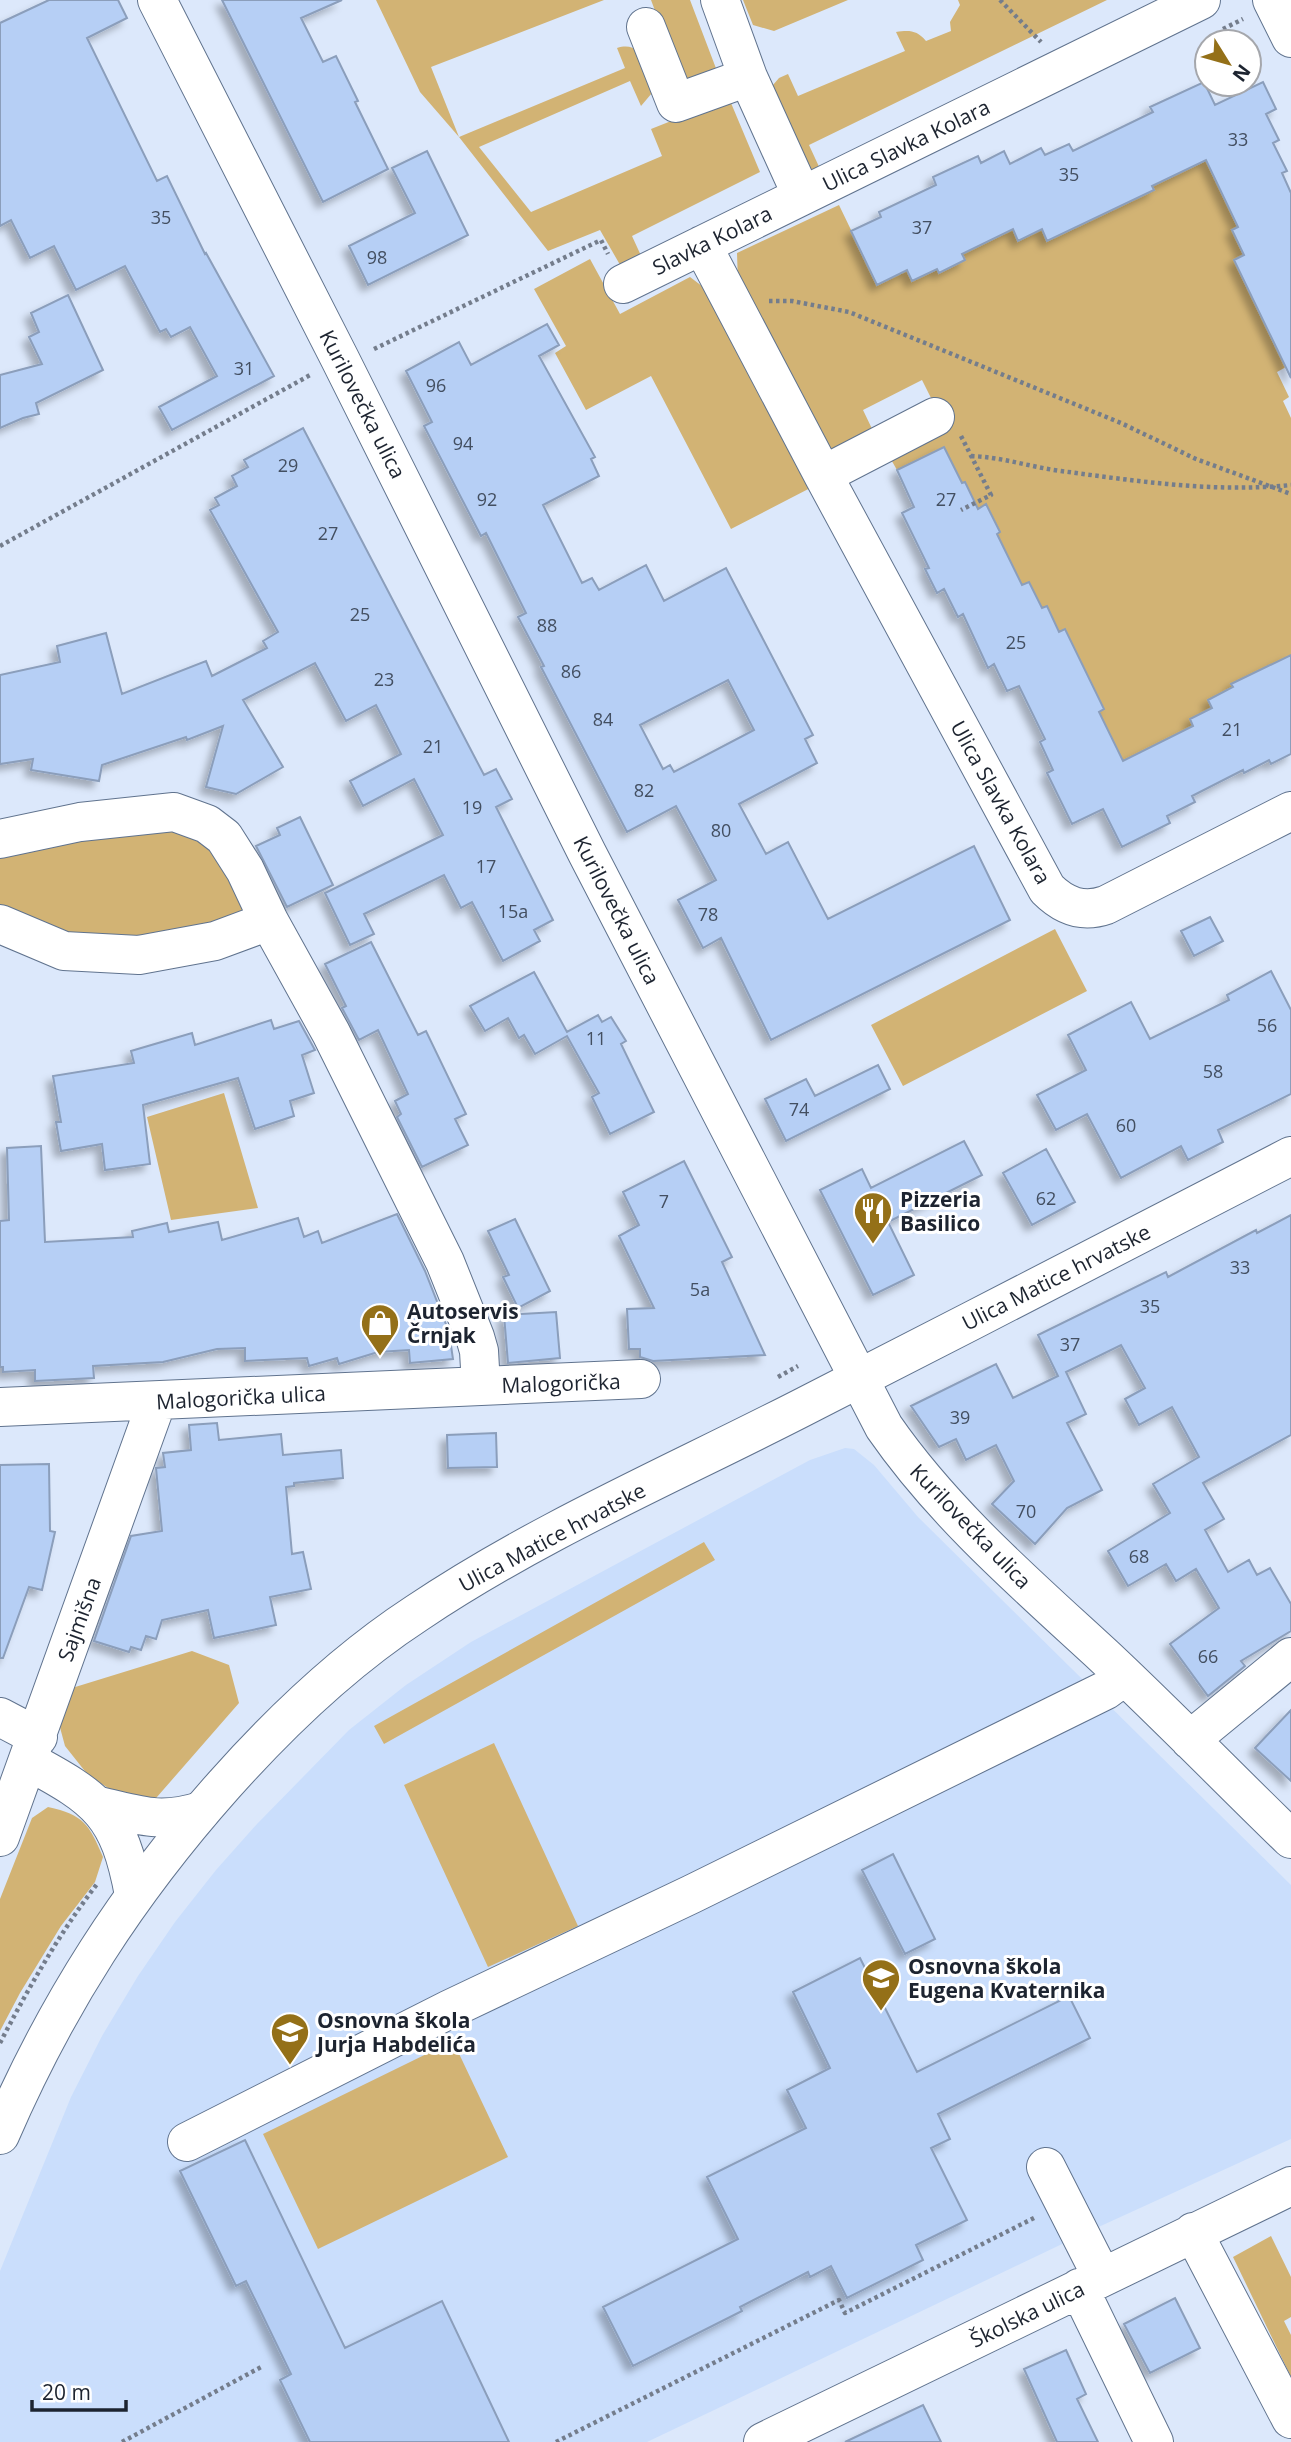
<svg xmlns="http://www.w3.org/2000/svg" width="1291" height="2442" viewBox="0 0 1291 2442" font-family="'Open Sans',sans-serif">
<defs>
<filter id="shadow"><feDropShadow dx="-6" dy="6" stdDeviation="3.5" flood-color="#0004"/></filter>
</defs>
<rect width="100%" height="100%" fill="#dce8fb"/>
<path fill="#cadefc" d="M845,1448L854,1449L874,1465L918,1517L1291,1885V2139L1081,2235L647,2442H0V2271L71,2097L102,2036L138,1976L175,1922L216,1870L257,1824L349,1730L406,1685L471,1642L810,1460Z"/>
<path fill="#d2b374" d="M376,0H604L431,67L459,137L625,68L617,48C645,39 647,73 652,93L641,106L630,81L479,147L531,212L662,156L651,129L719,102L731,103L760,172L632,236L643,260L623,270L600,230L548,251L459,137L420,92Z
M651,0H690L717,71L689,80L678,72Z
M743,0H848L774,31L753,25Z
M958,0H1107L809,145L821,171L814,172L805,169L773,85L779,78L788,74L798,96L905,51L896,32C909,30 917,30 926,41L951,31L950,22L960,5Z
M1213,151L1238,227L1244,255L1286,367L1277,372L1289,397L1283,401L1291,418V655L1232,685L1233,687L1208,700L1212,708L1193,726L1116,764L1123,760L1099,712L1104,709L1065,630L1044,640L1053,619L1047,606L1042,608L1029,582L1017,587L997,534L1000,531L987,505L964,516L972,497L965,482L962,483L944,447L897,470L889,456L946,428L922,380L863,410L875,435L829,459L738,284L737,253L839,205L877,284L907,270L912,280L937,269L940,273L964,260L962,254L990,240L1010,224L1018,240L1042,229L1048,241L1154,190L1152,186Z
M590,259L620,314L690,277L715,296L818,484L731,529L651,376L586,410L555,353L566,346L534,289Z
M171,824L205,839L245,905L238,916L158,939L67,936L0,909V848Z
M1055,929L1087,991L903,1086L871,1025Z
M224,1093L258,1208L171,1220L147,1117Z
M704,1542L715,1560L384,1744L374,1726Z
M192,1651L229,1665L239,1703L150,1805L122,1797L88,1775L65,1746L58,1720L72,1688Z
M494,1743L578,1926L488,1967L404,1785Z
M48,1807C84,1815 89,1824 103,1857L95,1882L61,1926L20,1993L0,2031V1899L32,1818Z
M453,2041L508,2157L318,2249L263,2134Z
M1271,2236L1291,2277V2317L1284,2321L1291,2335V2377L1233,2257Z"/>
<path fill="#b6cff5" stroke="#8b9ebb" stroke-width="2" fill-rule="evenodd" filter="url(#shadow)" d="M49,0H118L127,18L87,38L157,181L167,176L205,254L206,253L274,376L172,430L159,407L217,376L190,327L171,337L166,329L160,332L125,266L76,290L54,246L30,258L11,220L0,226V23Z
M222,0H342L301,18L323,62L336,56L358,101L355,102L388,169L323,202Z
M1204,82L1215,105L1263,82L1276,109L1266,114L1279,140L1273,143L1287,171L1282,173L1291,193V378L1234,260L1244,255L1232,230L1238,227L1206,160L1152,186L1154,190L1047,241L1042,229L1018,241L1013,229L962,254L965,260L939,273L937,269L912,281L907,270L877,285L851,231L881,217L879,212L936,185L933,177L978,156L981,163L1004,151L1010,164L1041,148L1045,155L1069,144L1073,151L1153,112L1150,107Z
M427,151L468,235L368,285L349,246L415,213L392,168Z
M68,295L103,370L36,403L39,414L23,418L0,428V375L42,364L29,337L39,332L31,313Z
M547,324L559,345L539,356L595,457L591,459L599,476L543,505L582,583L592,578L599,590L646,565L664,601L726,568L813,735L805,739L817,763L739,804L766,854L788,842L828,919L974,846L1010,920L771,1040L721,938L703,948L678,900L716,880L676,806L627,832L541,667L544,666L518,617L526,613L486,533L481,536L424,426L432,422L406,371L459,342L471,365ZM728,680L754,730L674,772L670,765L663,769L640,725Z
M303,428L484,775L496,769L512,799L496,807L553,920L534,930L540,941L503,961L472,902L461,908L444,875L364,914L374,934L350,945L325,893L443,835L414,779L363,806L350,781L401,754L376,705L346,721L315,663L243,700L283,767L236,794L206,787L223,726L187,740L186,737L102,765L99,781L31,770L33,759L0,764V675L60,662L57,646L106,633L122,694L206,661L212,676L267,648L263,641L278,632L210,510L219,505L215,498L237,486L232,476L248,467L244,460Z
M944,447L962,483L965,482L978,509L986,504L1000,532L997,534L1022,585L1029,582L1042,608L1047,606L1059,632L1065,629L1104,709L1099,712L1123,761L1193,726L1190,719L1212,708L1208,700L1233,687L1231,684L1291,655V754L1271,764L1269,760L1244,773L1243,770L1192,796L1195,802L1167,816L1170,823L1122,847L1103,809L1072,824L1047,773L1053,770L1040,742L1045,739L1019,686L1007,691L994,664L988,668L963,614L958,617L944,589L937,593L925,569L929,568L902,513L914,507L897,470Z
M300,817L333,885L287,907L256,846L280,835L277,828Z
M1210,917L1223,941L1194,956L1181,931Z
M371,942L418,1035L426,1031L466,1114L455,1119L468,1145L422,1167L397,1117L401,1114L395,1101L408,1094L378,1030L359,1040L342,1008L346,1006L325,964Z
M1271,971L1291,1010V1094L1218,1130L1223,1142L1188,1160L1181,1146L1121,1178L1087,1114L1056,1130L1037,1095L1086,1070L1068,1035L1131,1002L1150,1039L1229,1000L1227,995Z
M534,972L567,1032L598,1015L602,1022L611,1017L626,1041L621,1044L654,1112L610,1134L592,1097L599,1093L567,1036L535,1054L524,1035L519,1038L508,1018L485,1031L470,1006Z
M271,1020L274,1029L299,1021L315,1050L302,1055L314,1093L290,1101L294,1116L255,1129L238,1078L143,1105L150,1164L105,1170L102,1144L61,1151L56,1122H61L53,1076L134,1063L131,1051L192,1033L195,1045Z
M878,1065L890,1089L786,1141L765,1099L806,1079L815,1096Z
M964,1141L982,1175L888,1222L914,1275L873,1295L820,1190L862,1169L871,1188Z
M41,1146L45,1242L133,1237L132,1231L167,1223L169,1232L218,1222L222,1240L298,1218L304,1237L318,1231L322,1243L397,1214L425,1271L449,1332L453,1359L410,1363L409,1350L378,1352L339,1364L337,1358L309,1366L307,1358L245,1361V1348L217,1349L163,1362L93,1366L94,1378L35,1381V1370L3,1372V1367H0V1221L9,1220L7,1148Z
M1046,1149L1075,1202L1032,1225L1003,1173Z
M684,1161L732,1257L722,1262L765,1355L653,1361L640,1357V1349H629L627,1309L654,1308L619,1236L639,1225L623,1192Z
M1291,1215V1435L1203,1483L1224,1519L1205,1530L1228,1572L1249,1560L1257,1575L1270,1568L1291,1604V1631L1241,1661L1245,1666L1208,1696L1170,1644L1219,1608L1196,1569L1176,1581L1166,1564L1128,1586L1108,1551L1170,1513L1153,1484L1199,1457L1172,1407L1139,1425L1125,1399L1145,1388L1121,1345L1066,1372L1086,1414L1067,1423L1102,1490L1067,1508L1035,1544L992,1504L1014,1481L996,1445L966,1460L956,1439L939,1447L911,1406L996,1364L1013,1398L1058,1376L1038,1335L1166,1272L1168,1277L1256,1230L1257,1233Z
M515,1219L550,1291L518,1308L503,1277L509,1275L488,1231Z
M556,1312L560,1358L508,1363L504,1315Z
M217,1423L219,1440L281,1434L283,1455L341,1450L343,1478L294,1483V1486L286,1487L292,1554L303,1552L311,1589L270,1597L276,1625L214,1638L208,1610L162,1620L156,1639L146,1636L141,1650L131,1647L129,1652L94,1641L131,1536L162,1531L156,1468L165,1467L163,1453L191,1450L189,1425Z
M496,1433L497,1467L448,1468L447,1435Z
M49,1464L50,1531L55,1532L42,1590L29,1587L3,1658H0V1465Z
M1291,1710V1781L1255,1748Z
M893,1854L935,1939L905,1954L862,1870Z
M860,1958L917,2072L1069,1996L1090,2038L938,2114L950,2139L931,2148L967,2220L916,2245L923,2260L847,2298L831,2266L810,2277L808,2272L740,2307L742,2311L633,2366L603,2307L738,2239L707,2177L806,2128L787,2090L830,2068L793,1992Z
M245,2140L345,2348L442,2301L509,2442H310L280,2380L291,2374L246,2281L236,2286L180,2171Z
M1175,2298L1200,2348L1150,2373L1124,2324Z
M1066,2350L1086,2394L1077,2399L1098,2442H1057L1024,2369Z
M923,2405L941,2442H845Z"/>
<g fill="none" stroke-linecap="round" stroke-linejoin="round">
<g stroke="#60738e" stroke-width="40">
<path id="minor" d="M157,0L340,359L587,853L884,1427C945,1515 1027,1585 1105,1657C1168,1716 1229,1779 1291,1839
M720,0L748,77L802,196
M1272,0L1291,38
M646,27L676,103L748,77
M702,245L823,475L1047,889C1064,906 1083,913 1106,905L1291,811
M623,284L1201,0
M823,475L935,417
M0,839L80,822L174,812L207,824L224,837L245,870L269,921L331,1033L445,1262L475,1337L479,1351L481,1386
M0,924L64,951L139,955L215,941L269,921
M0,1407L641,1379
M0,1717L38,1737
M1190,1740L1291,1657
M28,1761C99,1799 119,1814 134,1895
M99,1806C139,1815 159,1824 201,1811
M0,1837L157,1401
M187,2142L448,2010L692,1894L1106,1690L1125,1676
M1046,2167L1102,2277
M1193,2232L1291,2419
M1079,2288L1154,2442
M763,2442L1291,2186"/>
</g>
<g stroke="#60738e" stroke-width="40">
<path id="major" d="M0,2135C57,2003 128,1893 224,1785C281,1721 345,1660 417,1613C542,1529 682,1470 815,1401C974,1320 1132,1238 1291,1156"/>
</g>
<path stroke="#747d8c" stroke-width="4.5" stroke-dasharray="3.5 3.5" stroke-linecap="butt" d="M1000,0L1041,42
M1223,29L1243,19
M769,301H792L849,312L1121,423L1196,459L1291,494
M374,349L601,240L608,254
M961,436L991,495L961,510
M971,456C1002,457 1030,467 1061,471C1136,481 1215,493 1291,485
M0,546L312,374
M778,1377L798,1366
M0,2043C29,1987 59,1934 97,1884
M122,2442L263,2366
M556,2442L839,2300L845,2313L1034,2218"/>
<use href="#minor" stroke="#fff" stroke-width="38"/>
<use href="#major" stroke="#fff" stroke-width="38"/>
</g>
<defs>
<g id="restaurant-pin" transform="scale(2.0125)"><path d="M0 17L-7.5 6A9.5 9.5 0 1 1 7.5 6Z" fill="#947018" stroke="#fff"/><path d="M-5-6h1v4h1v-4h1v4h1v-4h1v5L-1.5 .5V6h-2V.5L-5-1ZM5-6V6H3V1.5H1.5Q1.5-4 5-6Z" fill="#fff"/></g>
<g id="shop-pin" transform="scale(2.0125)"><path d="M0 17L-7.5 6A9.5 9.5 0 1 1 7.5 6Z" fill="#947018" stroke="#fff"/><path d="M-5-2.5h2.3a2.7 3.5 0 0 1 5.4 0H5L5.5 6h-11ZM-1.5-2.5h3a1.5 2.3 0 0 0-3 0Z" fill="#fff"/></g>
<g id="school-pin" transform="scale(2.0125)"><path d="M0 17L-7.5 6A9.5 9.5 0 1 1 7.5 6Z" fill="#947018" stroke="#fff"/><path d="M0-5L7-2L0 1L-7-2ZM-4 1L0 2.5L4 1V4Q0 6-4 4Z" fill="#fff"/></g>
</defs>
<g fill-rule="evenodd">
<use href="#restaurant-pin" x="873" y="1211"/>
<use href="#shop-pin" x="380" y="1323"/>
<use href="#school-pin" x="881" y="1978"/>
<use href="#school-pin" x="290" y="2032"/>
</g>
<g text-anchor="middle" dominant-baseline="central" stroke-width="6" stroke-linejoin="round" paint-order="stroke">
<g font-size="18" fill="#434f61">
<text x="1238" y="139">33</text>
<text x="1069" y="174">35</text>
<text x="161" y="217">35</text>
<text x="922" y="227">37</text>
<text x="377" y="257">98</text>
<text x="244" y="368">31</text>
<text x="436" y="385">96</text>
<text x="463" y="443">94</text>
<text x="288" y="465">29</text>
<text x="487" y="499">92</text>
<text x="946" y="499">27</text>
<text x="328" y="533">27</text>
<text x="360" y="614">25</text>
<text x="547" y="625">88</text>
<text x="1016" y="642">25</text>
<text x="571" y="671">86</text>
<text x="384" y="679">23</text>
<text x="603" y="719">84</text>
<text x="1232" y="729">21</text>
<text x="433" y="746">21</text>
<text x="644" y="790">82</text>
<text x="472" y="807">19</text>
<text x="721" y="830">80</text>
<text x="486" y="866">17</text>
<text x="513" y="911">15a</text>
<text x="708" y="914">78</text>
<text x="1267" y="1025">56</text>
<text x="596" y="1038">11</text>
<text x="1213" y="1071">58</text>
<text x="799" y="1109">74</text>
<text x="1126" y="1125">60</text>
<text x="1046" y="1198">62</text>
<text x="664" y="1201">7</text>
<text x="1240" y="1267">33</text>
<text x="700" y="1289">5a</text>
<text x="1150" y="1306">35</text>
<text x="1070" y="1344">37</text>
<text x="960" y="1417">39</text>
<text x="1026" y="1511">70</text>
<text x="1139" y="1556">68</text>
<text x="1208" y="1656">66</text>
</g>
<g font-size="21" fill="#1d2430" stroke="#fff">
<text transform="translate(906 145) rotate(-26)">Ulica Slavka Kolara</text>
<text transform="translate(712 240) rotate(-26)">Slavka Kolara</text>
<text transform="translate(363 404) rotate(63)">Kurilovečka ulica</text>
<text transform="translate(1001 802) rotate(61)">Ulica Slavka Kolara</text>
<text transform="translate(617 910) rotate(63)">Kurilovečka ulica</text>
<text transform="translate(1056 1277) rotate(-27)">Ulica Matice hrvatske</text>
<text transform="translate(561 1383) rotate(-2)">Malogorička</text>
<text transform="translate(241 1397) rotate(-3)">Malogorička ulica</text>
<text transform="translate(971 1526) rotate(46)">Kurilovečka ulica</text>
<text transform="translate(552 1537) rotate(-28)">Ulica Matice hrvatske</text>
<text transform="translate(79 1619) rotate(-70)">Sajmišna</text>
<text transform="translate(1027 2314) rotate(-26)">Školska ulica</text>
</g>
<g font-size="21" font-weight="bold" fill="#1d2430" stroke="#fff" text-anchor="start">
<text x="900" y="1199">Pizzeria<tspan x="900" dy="24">Basilico</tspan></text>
<text x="407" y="1311">Autoservis<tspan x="407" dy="24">Črnjak</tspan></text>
<text x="908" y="1966">Osnovna škola<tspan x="908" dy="24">Eugena Kvaternika</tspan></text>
<text x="317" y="2020">Osnovna škola<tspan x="317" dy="24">Jurja Habdelića</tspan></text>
</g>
</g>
<g transform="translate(1228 63) rotate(127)"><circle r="33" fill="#ffffff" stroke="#a5a7ac" stroke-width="2"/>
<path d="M0-5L12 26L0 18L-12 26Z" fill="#947018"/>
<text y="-10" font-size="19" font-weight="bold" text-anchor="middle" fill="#1d2430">N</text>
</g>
<path d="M32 2400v10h94v-10" fill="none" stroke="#1d2430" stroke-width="3.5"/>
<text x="42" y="2400" font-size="21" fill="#1d2430" stroke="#ffffff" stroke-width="5" paint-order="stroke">20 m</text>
</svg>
